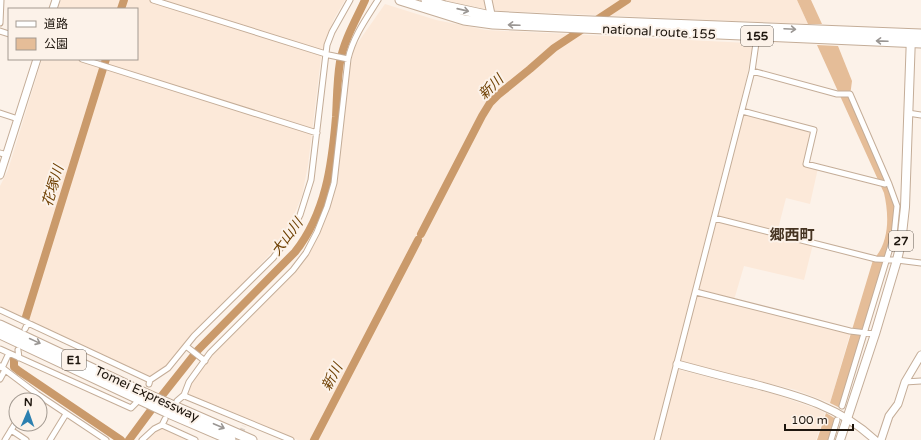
<svg xmlns="http://www.w3.org/2000/svg" width="921" height="440" viewBox="0 0 921 440" font-family="'Varela Round','Noto Sans JP',sans-serif">
<rect width="100%" height="100%" fill="#fcf2e9"/>
<path fill="#fce9d9" d="M61,0H345L334,19L322,50L308,165L302,196L289,227L274,250L196,334L190,337L166,366L150,376L146,377L0,307V186L8,170L42,59H137V9H58Z
M442,0H797L808,24L501,11L481,8Z
M385,4L436,20L486,30L748,43L752,48L747,76L654,440H298L188,395V387L212,353L271,293L282,285L302,261L310,248L325,221L331,203L336,177L347,84L354,48Z
M744,113L811,132L803,164L818,168L810,204L786,198L777,233L717,218Z
M716,220L813,244L804,280L744,266L734,300L698,291Z
M697,294L850,334L830,403L796,390L681,362L680,360Z
M678,370H680L774,394L817,409L825,413L816,440H660Z
M160,428L188,440H144Z"/>
<path fill="#e5bd98" d="M797,0H811L822,24H808Z
M817,45L838,46L852,81L850,96L887,182L895,207L894,228L840,408L830,403L873,260C890,242 889,215 884,193Z
M826,413L836,419L830,440H817Z"/>
<g fill="none" stroke-linecap="round" stroke-linejoin="round">
<path stroke="#ca9a6b" stroke-width="8" d="M121,9L124,0
M421,234L482,116L490,103L498,95L530,69L554,48L627,0
M25,320L106,59
M14,358V367L19,371L121,440
M129,440L160,398L198,350L295,252C326,213 332,164 336,117C337,99 337,80 340,62C344,40 356,20 365,0
M314,440L418,240"/>
<path stroke="#dbd1c8" stroke-width="5" stroke-dasharray="5 2.5" stroke-linecap="butt" d="M238,440L244,426"/>
<g stroke="#c4ad98" stroke-width="7">
<path id="street" d="M153,0L329,55L348,59
M0,23L1,0
M0,31L9,34
M82,59L317,133
M752,71L837,94H850L889,184L897,206L894,235L842,406
M742,111L814,130L806,164L885,184
M0,113L18,119
M908,113L921,115
M0,153L7,155
M714,218L876,259L897,260L921,263
M696,292L850,331L875,334
M0,310L150,380
M25,329L28,323
M186,346L205,361
M0,349L131,408L136,403
M18,350L19,358
M0,366L37,394L106,440
M2,368L9,353
M0,379L5,370
M905,382L921,381
M149,384L150,380L168,368L194,336L273,258L286,241L294,227L300,215L311,180L327,45L332,32L350,0
M184,395L187,397L291,440
M34,400L37,394
M177,401L184,395L189,382L210,353L293,270L306,253L317,232L327,207L334,183L348,59C353,37 366,19 378,0
M162,425L195,440
M11,430L26,440
M5,440L16,422
M50,440L66,414
M142,440L154,429L162,425L165,419
M657,440L752,71L757,36
M831,440L837,420"/>
</g>
<g stroke="#c4ad98" stroke-width="9">
<path id="secondary" d="M488,0L492,19
M53,9L56,0
M0,175L37,59
M677,364C703,371 729,378 754,384C799,396 840,407 875,440
M881,440L889,416L898,404L905,382L921,355"/>
</g>
<g stroke="#c4ad98" stroke-width="10">
<path id="primary" d="M840,440L875,334L897,260L901,243L905,207L911,36"/>
</g>
<g stroke="#c4ad98" stroke-width="11">
<path id="highway" d="M400,0L464,20L493,24L921,43
M426,0L445,6L491,16L565,20L921,34
M0,325L149,395L252,440
M0,334L166,412L231,440"/>
</g>
<use href="#street" stroke="#fff" stroke-width="5"/>
<use href="#secondary" stroke="#fff" stroke-width="7"/>
<use href="#primary" stroke="#fff" stroke-width="8"/>
<use href="#highway" stroke="#fff" stroke-width="9"/>
</g>
<defs><path id="oneway-shaft" d="M-6 0H5M1.5-3L5.5 0L1.5 3" fill="none" stroke-width="1.6" stroke-linecap="round" stroke-linejoin="round"/></defs>
<g stroke="#9a9693">
<use href="#oneway-shaft" transform="translate(463 10) rotate(13)"/>
<use href="#oneway-shaft" transform="translate(514 25) rotate(-178)"/>
<use href="#oneway-shaft" transform="translate(790 29) rotate(3)"/>
<use href="#oneway-shaft" transform="translate(882 41) rotate(-178)"/>
<use href="#oneway-shaft" transform="translate(35 341) rotate(25)"/>
<use href="#oneway-shaft" transform="translate(219 426) rotate(23)"/>
</g>
<g text-anchor="middle" dominant-baseline="central" stroke-width="4" stroke-linejoin="round" paint-order="stroke">
<g fill="#fcf2e9" stroke="#615850" stroke-width="1">
<rect x="741" y="26" width="32" height="20" rx="3"/>
<rect x="889" y="231" width="24" height="20" rx="3"/>
<rect x="62" y="350" width="24" height="20" rx="3"/>
</g>
<g font-size="12" font-weight="bold" fill="#1e160e">
<text x="757" y="36">155</text>
<text x="901" y="241">27</text>
<text x="74" y="360">E1</text>
</g>
<g font-size="13" fill="#1e160e" stroke="#fcf2e9">
<text transform="translate(659 32) rotate(3)">national route 155</text>
<text transform="translate(147 394) rotate(25)">Tomei Expressway</text>
</g>
<g font-size="14" font-style="italic" fill="#6e4003" stroke="#fcf2e9">
<text transform="translate(491 87) rotate(-45)">新川</text>
<text transform="translate(53 186) rotate(-73)">花塚川</text>
<text transform="translate(287 237) rotate(-53)">大山川</text>
<text transform="translate(332 377) rotate(-62)">新川</text>
</g>
<g font-size="15" font-weight="bold" fill="#463422" stroke="#fcf2e9">
<text x="792" y="235">郷西町</text>
</g>
</g>
<rect x="8" y="8" width="130" height="52" fill="#fcf2e9" stroke="#a39a91"/>
<rect x="16" y="21" width="20" height="6" fill="#ffffff" stroke="#a39a91"/>
<text x="44" y="28" font-size="12" fill="#1e160e">道路</text>
<rect x="16" y="38" width="20" height="12" fill="#e5bd98" stroke="#a39a91"/>
<text x="44" y="48" font-size="12" fill="#1e160e">公園</text>
<g transform="translate(28 412) rotate(2)"><circle r="19" fill="#fcf2e9" stroke="#a39a91"/>
<path d="M0-3L7 15L0 10L-7 15Z" fill="#2c80b0"/>
<text y="-6" font-size="11" font-weight="bold" text-anchor="middle" fill="#1e160e">N</text>
</g>
<path d="M785 424v6h68v-6" fill="none" stroke="#1e160e" stroke-width="2"/>
<text x="791" y="424" font-size="12" fill="#1e160e" stroke="#fcf2e9" stroke-width="3" paint-order="stroke">100 m</text>
</svg>
